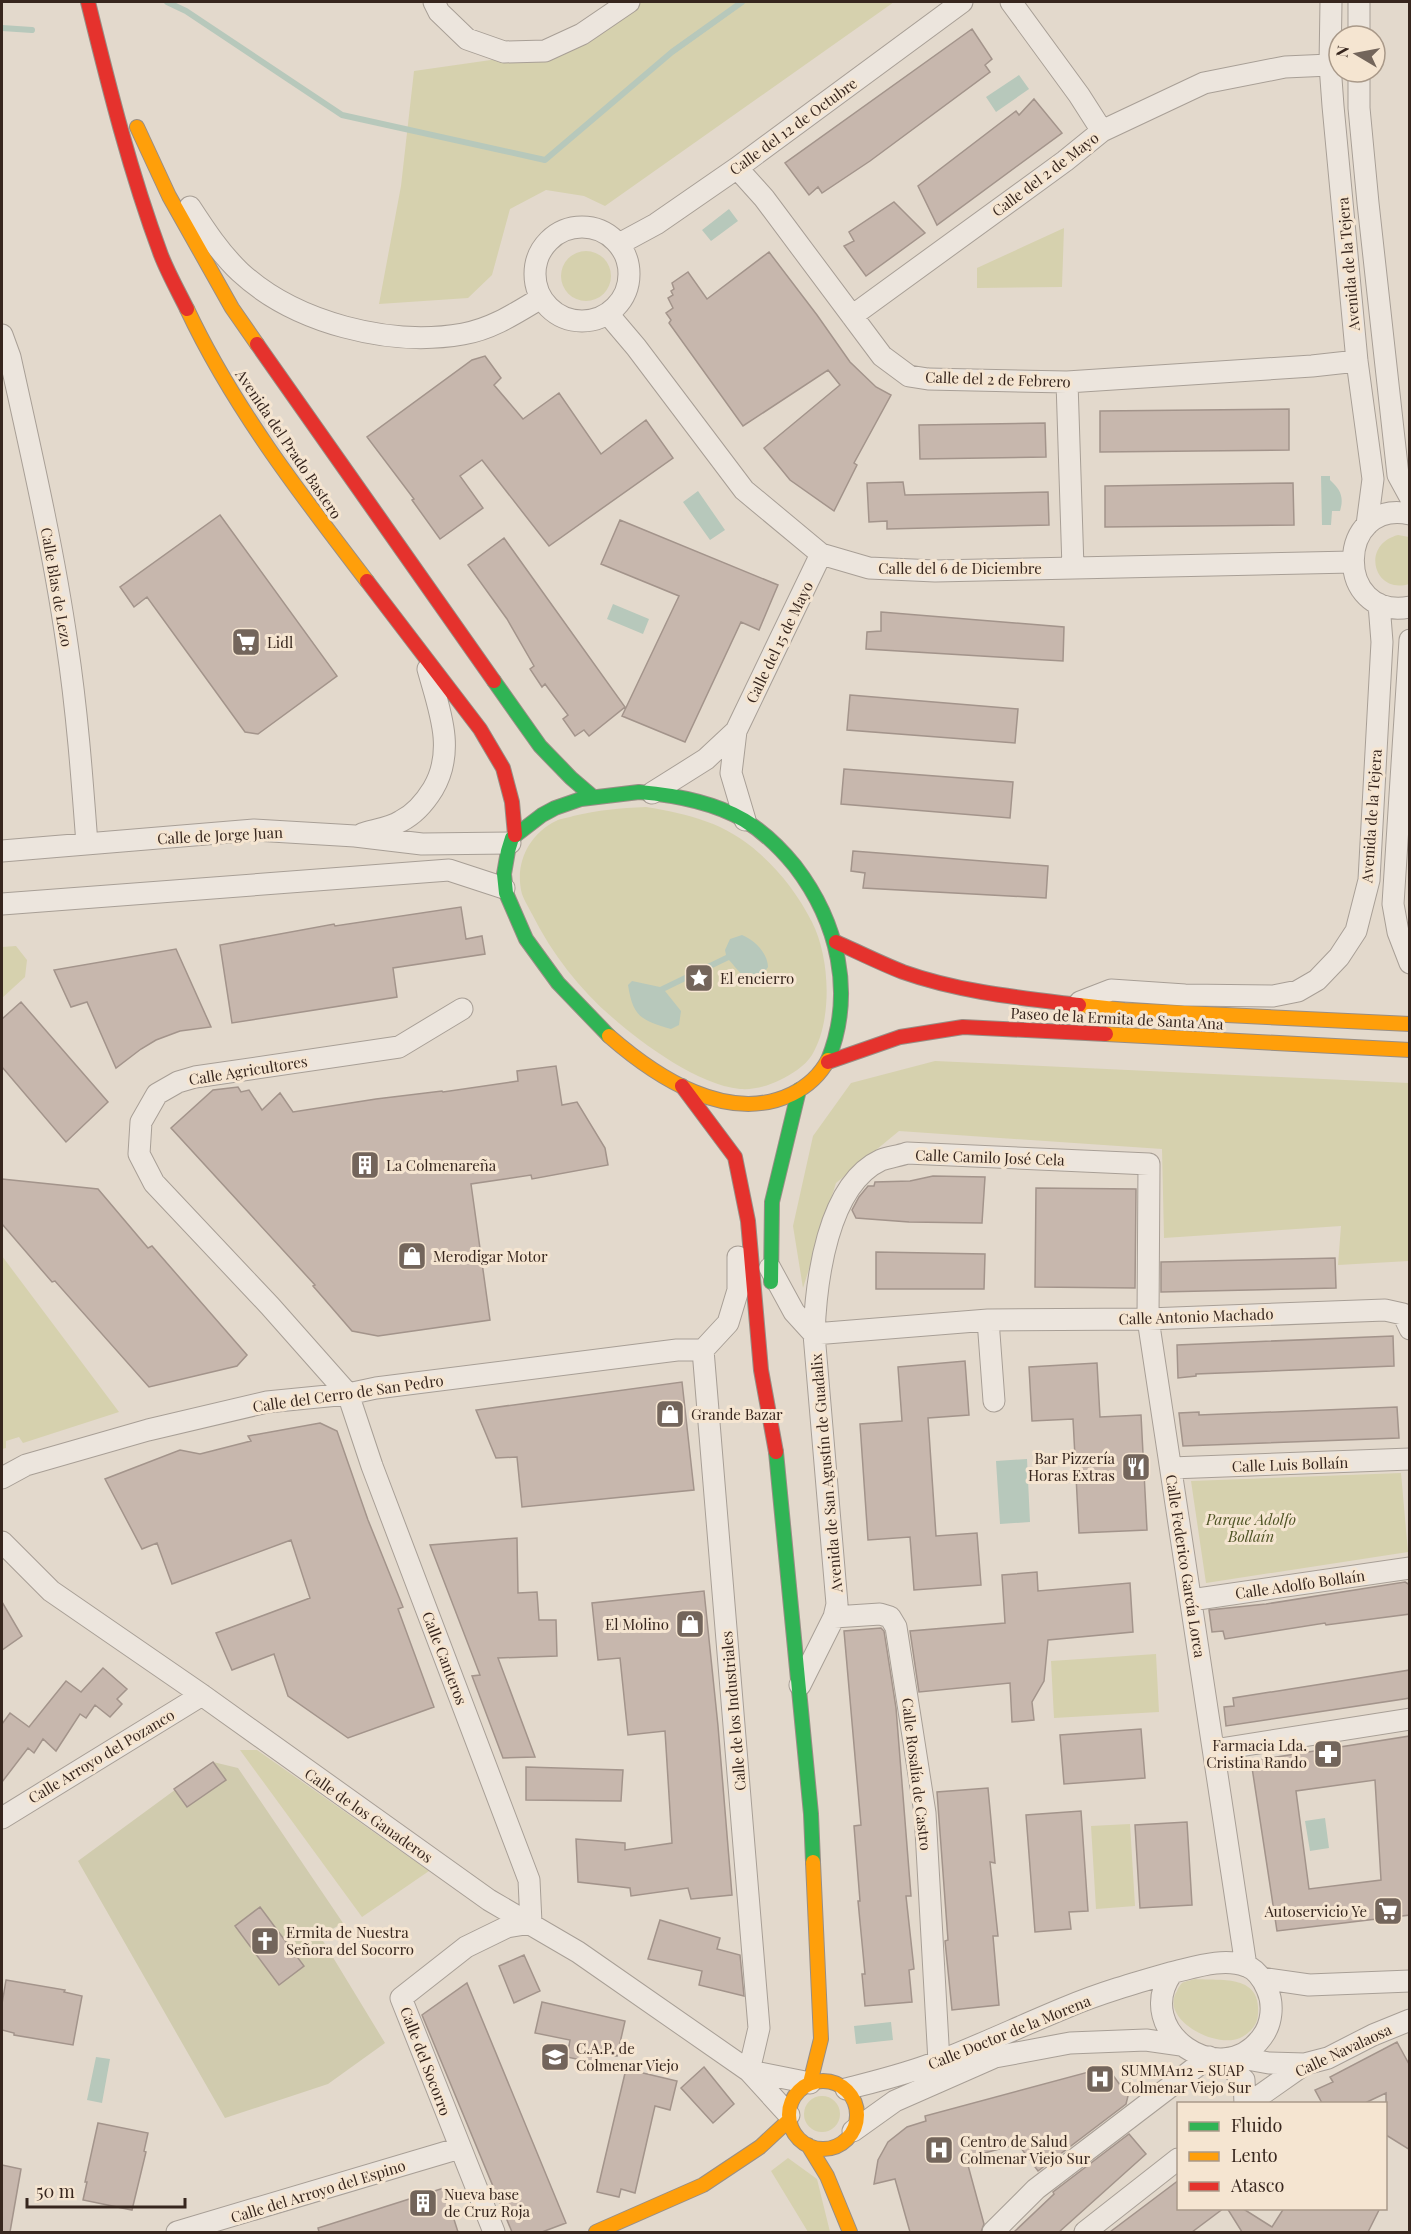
<svg xmlns="http://www.w3.org/2000/svg" width="1411" height="2234" viewBox="0 0 1411 2234" font-family="'Playfair Display',serif">
<rect width="100%" height="100%" fill="#e3d9cc"/>
<path fill="#d6d1ae" d="M629,2H894L605,206L584,196L546,190L510,209L492,275L468,298L379,304L401,186L414,71L560,50Z
M1064,228L1062,287L977,288V268Z
M561 276a25 25 0 1 1 50 0a25 25 0 1 1-50 0Z
M1398,535L1409,537V584C1374,595 1360,545 1398,535Z
M646,807C689,814 726,823 759,853C780,871 799,896 812,922C830,957 833,1020 812,1055C804,1067 792,1074 780,1080C768,1086 754,1090 740,1089C699,1085 644,1045 613,1018C580,990 552,954 532,914C529,908 524,900 522,894C514,864 529,834 556,821C561,818 568,818 573,816C599,810 619,808 646,807Z
M16,946L27,960L25,977L2,998V947Z
M935,1061L1409,1083V1261L1338,1265L1341,1226L1164,1238L1162,1149L899,1131L836,1183L803,1288L793,1226L813,1136L851,1083Z
M2,1256L119,1412L23,1443L19,1437L6,1441V1448L2,1449Z
M1401,1473L1408,1552L1206,1583L1191,1481Z
M1156,1654L1159,1712L1054,1718L1051,1661Z
M240,1750H257L429,1871L362,1917Z
M1130,1824L1135,1906L1096,1909L1091,1826Z
M1195,1979C1221,1981 1261,1974 1258,2013C1258,2025 1250,2033 1240,2038C1215,2049 1159,2019 1177,1991C1178,1988 1180,1985 1182,1983C1186,1981 1192,1980 1195,1979Z
M804 2114a18 18 0 1 1 36 0a18 18 0 1 1-36 0Z
M788,2158L817,2179L830,2232H808L771,2171Z"/>
<path fill="#d0cbae" d="M213,1762L238,1768L343,1923L320,1936L385,2043L328,2084L225,2118L78,1861Z"/>
<path fill="#b7c8bb" d="M1019,75L1029,89L996,112L986,97Z
M729,209L738,221L711,241L702,230Z
M1321,476H1330V480C1341,490 1344,497 1340,511H1332L1331,525H1322Z
M698,491L725,530L710,540L683,502Z
M613,604L649,619L643,634L607,619Z
M742,935C755,940 768,954 768,967L761,977C745,983 739,971 729,960L665,991L681,1011L679,1025L671,1029C641,1020 633,1017 628,985L632,981L660,987L726,955L725,950L730,939Z
M1027,1459L1030,1522L1000,1524L996,1461Z
M1325,1818L1329,1848L1310,1851L1305,1821Z
M891,2022L893,2040L856,2044L854,2026Z
M96,2057L110,2059L102,2103L87,2100Z"/>
<g fill="none" stroke-linecap="round" stroke-linejoin="round">
<path stroke="#b7c8bb" stroke-width="6" d="M167,2L186,11L342,115L545,160L672,52L742,2
M2,28L32,30"/>
</g>
<path fill="#c7b7ad" stroke="#a3948b" stroke-width="1.5" fill-rule="evenodd" d="M972,29L992,59L985,65L990,72L870,161L822,193L818,187L809,195L785,163Z
M1034,99L1062,133L937,225L918,186L1016,111L1019,115Z
M894,202L925,233L866,276L844,246L854,241L849,232Z
M769,252L817,315L850,362L876,387L891,395L854,463L857,465L834,511L790,480L764,448L840,385L828,370L743,426L669,323L671,320L666,313L673,308L668,298L673,295L671,291L674,289L672,283L688,272L707,299Z
M485,356L501,378L494,385L523,419L559,393L601,454L646,420L673,458L549,546L482,460L460,476L483,508L440,539L412,500L414,499L367,437L472,360Z
M1289,409V450L1100,452V411Z
M1045,423L1046,457L920,459L919,425Z
M903,482L905,495L1048,492L1049,525L887,529V521L869,522L867,483Z
M1293,483L1294,525L1105,527V486Z
M220,515L337,676L258,734L245,732L147,597L134,607L120,587Z
M620,520L778,585L759,630L741,622L685,742L622,716L679,596L601,564Z
M504,538L625,707L589,736L584,730L575,736L563,719L568,715L545,684L542,687L530,669L534,666L507,619L468,565Z
M881,612L1064,627L1063,661L866,649L867,632L881,631Z
M850,695L1018,709L1015,743L847,730Z
M844,769L1013,782L1010,818L841,804Z
M853,851L1048,866L1046,898L863,888L865,873L851,871Z
M461,907L466,939L482,936L485,954L393,968L397,997L232,1023L220,945L334,924L335,926Z
M176,949L211,1027L180,1031L156,1040L141,1049L116,1068L87,1002L71,1007L54,970Z
M21,1002L108,1102L66,1142L2,1067V1019Z
M556,1066L562,1105L577,1102L605,1148L608,1165L532,1179L531,1175L471,1184L490,1320L378,1336L352,1331L313,1286L315,1285L171,1128L213,1090L238,1087L241,1092L249,1090L262,1110L280,1093L293,1112L376,1099L442,1091L443,1092L518,1081L517,1071Z
M933,1176L985,1177L982,1223L909,1222L856,1218L852,1210L859,1197L868,1186H874L875,1182L910,1181Z
M2,1179L98,1189L148,1248L152,1246L247,1355L237,1366L149,1387L55,1281L52,1282L2,1224Z
M1036,1188L1136,1189L1135,1288L1035,1287Z
M876,1252L985,1254L984,1289H876Z
M1335,1258L1336,1288L1161,1292V1262Z
M1393,1336L1394,1366L1196,1374V1376L1178,1378L1177,1345Z
M965,1361L969,1415L928,1418L936,1536L977,1533L981,1585L914,1590L910,1537L868,1540L860,1424L902,1421L898,1367Z
M1097,1363L1100,1417L1141,1415L1147,1530L1079,1533L1073,1419L1032,1421L1029,1367Z
M682,1382L694,1490L522,1507L517,1457L496,1458L476,1410Z
M1397,1407L1399,1438L1183,1446L1179,1413L1199,1412V1415Z
M320,1423L337,1431L368,1520L403,1607L398,1609L434,1707L348,1738L288,1696L274,1654L232,1670L216,1633L310,1598L291,1540L172,1584L157,1543L142,1549L105,1479L180,1450L200,1454L251,1441L248,1436Z
M517,1538L518,1593L537,1592L539,1620H556L557,1656L498,1658L535,1757L503,1758L472,1676L480,1675L430,1545Z
M1037,1572L1038,1591L1130,1583L1133,1632L1048,1640L1044,1681L1032,1702L1034,1720L1012,1722L1010,1683L919,1692L910,1631L1005,1623L1002,1575Z
M1405,1582L1410,1585V1614L1326,1625L1325,1623L1225,1639L1223,1631L1212,1632L1209,1610L1266,1604Z
M704,1591L718,1726L732,1895L691,1899L688,1888L631,1896L630,1888L578,1882L576,1839L625,1843V1850L672,1843L665,1731L628,1735L620,1658L598,1660L592,1603Z
M2,1602L22,1636L2,1650Z
M881,1628L884,1631L896,1708L911,1896H906L914,1969L909,1970L912,2002L865,2006L862,1974H865L858,1901H860L854,1826L861,1825L844,1631Z
M103,1668L127,1689L117,1699L122,1704L110,1717L95,1705L86,1718L80,1714L56,1751L43,1739L34,1753L28,1748L2,1782V1724L10,1713L29,1727L66,1681L81,1692Z
M1410,1670V1698L1226,1726L1224,1707L1234,1706L1233,1698Z
M1141,1729L1145,1778L1064,1784L1060,1735Z
M1410,1736V1915L1277,1931L1251,1761ZM1375,1780L1381,1880L1309,1889L1296,1791Z
M213,1762L226,1780L187,1807L174,1789Z
M526,1767L623,1770L621,1801L526,1800Z
M988,1788L995,1863L990,1862L998,1936H993L999,2005L952,2010L945,1941L948,1940L937,1792Z
M1081,1811L1088,1911L1069,1912L1071,1929L1035,1932L1026,1815Z
M1187,1822L1192,1905L1140,1908L1135,1825Z
M260,1907L304,1966L279,1985L235,1926Z
M660,1920L720,1938L717,1949L740,1955L744,1996L699,1985L702,1971L648,1959Z
M524,1955L540,1991L514,2003L499,1966Z
M6,1980L65,1990L64,1992L82,1996L73,2045L14,2035V2033L2,2030V2004Z
M467,1983L566,2223L542,2232H512L422,2015Z
M542,2002L625,2021L617,2056L597,2052L595,2063L567,2057L570,2040L535,2033Z
M1397,2042L1410,2066V2150L1386,2135V2093L1365,2103H1322L1315,2090L1333,2082L1330,2077Z
M704,2067L734,2104L713,2123L681,2088Z
M1107,2067L1128,2096L1126,2104L1038,2171L1018,2144L966,2158L984,2224L981,2232H910L895,2179L874,2184L878,2160L888,2142L907,2127L926,2121L925,2116Z
M626,2069L677,2081L670,2110L655,2106L635,2193L621,2189L619,2197L597,2192Z
M98,2123L148,2133L144,2151L146,2152L132,2210L83,2200L87,2182H85Z
M1129,2134L1146,2154L1059,2232H1014L1054,2194L1053,2192Z
M2,2165L21,2169L10,2232H2Z
M1179,2180V2208H1224L1192,2232H1110Z
M444,2188L458,2232H319L318,2228Z
M1227,2208H1242L1272,2227L1284,2208H1380L1368,2232H1242Z"/>
<g fill="none" stroke-linecap="round" stroke-linejoin="round">
<g stroke="#a89f96" stroke-width="23">
<path id="street" d="M434,2L439,12L467,39L504,52L545,51L582,34L629,2
M1011,2L1079,95L1102,131
M1331,2L1330,65L1333,106L1357,361L1373,479L1367,525
M1359,36V2
M1359,72V108L1368,203L1398,475L1410,497
M737,168L764,198L882,356L909,376L928,379L1067,382L1312,366L1357,361
M190,207C205,230 220,253 240,272C295,323 390,347 463,334C492,329 516,313 541,298
M535 274a47 47 0 1 1 94 0a47 47 0 1 1-94 0Z
M619,244L656,224L737,168L962,2
M608,314L636,347L744,490L821,554L869,568L935,571L1352,562
M852,316L1065,161L1102,131L1204,83L1285,67L1330,65
M2,335L10,357C31,452 53,547 67,644C77,710 82,777 87,844
M1067,382L1073,568
M1410,514C1336,498 1333,621 1410,607
M1410,640L1393,904L1398,932L1410,963
M652,793L706,759L736,731
M745,820L731,773L736,731L821,554
M362,834C374,830 390,828 401,821C415,814 425,802 433,789C456,750 439,709 428,669
M2,851L254,830L355,836L422,844L510,843
M2,904L449,870L504,888
M1080,1002L1111,990L1185,995L1273,996L1298,991L1317,980L1339,957L1356,931L1369,880L1382,642L1379,604
M462,1009L399,1047L195,1077L178,1082L157,1094L141,1122L139,1154L154,1183L270,1306L348,1394L372,1466L529,1880L531,1923L507,1927L466,1947L401,1998L494,2232
M770,1268L794,1312L814,1334L837,1604L834,1617L800,1685
M988,1320L994,1401
M703,1350L759,2028L749,2071
M703,1350L728,1323L738,1290V1257
M1171,1468L1410,1459
M2,1478L26,1465L148,1430L267,1402L348,1394L376,1388L677,1350H703
M2,1542L51,1591L202,1695L489,1900L578,1952L749,2071L789,2115
M1191,1600L1410,1568
M834,1617L880,1614L890,1617L896,1627L925,1813L939,2062
M1214,1750L1410,1719
M2,1818L202,1695
M1246,1966L1148,1319L1149,1164L907,1153C899,1156 889,1157 881,1160C827,1185 816,1282 814,1334L988,1320L1148,1319L1385,1310L1403,1314L1410,1329
M1261,1978L1309,1985L1410,1981
M1236,2057L1269,2063L1305,2064
M1221,2059L1244,2080L1245,2104
M749,2071L810,2083
M846,2089C877,2081 907,2074 937,2062C981,2045 1023,2025 1067,2007C1100,1993 1135,1983 1170,1973C1193,1968 1223,1957 1246,1966C1256,1969 1263,1980 1267,1989C1274,2004 1272,2024 1262,2037C1221,2093 1131,2031 1172,1973
M1248,2104L1305,2064L1328,2058L1373,2035L1410,2020
M853,2131L895,2101L995,2057L1070,2043L1146,2040L1181,2045
M177,2232L460,2148
M993,2232L1036,2189L1209,2057
M1085,2232L1178,2159"/>
</g>
<g stroke="#988e85" stroke-width="16">
<path id="fast" d="M494,681L540,746L571,778L592,796
M639,792C675,795 713,802 744,820C764,832 781,849 795,866C838,922 855,993 828,1060
M609,1036L558,983L526,939L506,893L504,874L508,851L512,838L542,815L555,808L581,799L639,792
M771,1282L772,1202L799,1090
M776,1452L811,1814L813,1862"/>
</g>
<g stroke="#988e85" stroke-width="16">
<path id="slow" d="M137,127L169,196L232,308L257,344
M187,309C233,407 301,495 367,581
M1079,1005L1124,1010L1410,1024
M1106,1034L1410,1050
M609,1036C656,1077 728,1125 792,1094C808,1086 820,1075 828,1060
M789 2115a34 34 0 1 1 68 0a34 34 0 1 1-68 0Z
M810,2083L821,2039L813,1862
M808,2145L827,2176L850,2232
M596,2232L703,2185L760,2147L789,2120"/>
</g>
<g stroke="#988e85" stroke-width="16">
<path id="jam" d="M88,2C109,87 130,172 161,255C168,273 178,291 187,309
M257,344L494,681
M367,581L480,729L503,768L512,802L515,835
M836,942C858,952 880,963 903,972C959,992 1021,998 1079,1005
M828,1062L900,1037L963,1027L1106,1034
M682,1086L735,1157L748,1221L761,1370L776,1452"/>
</g>
<use href="#street" stroke="#ece5dd" stroke-width="21"/>
<use href="#fast" stroke="#30b455" stroke-width="14"/>
<use href="#slow" stroke="#ff9f0a" stroke-width="14"/>
<use href="#jam" stroke="#e5322d" stroke-width="14"/>
</g>
<defs>
<g id="supermarket-square" transform="scale(1.5)"><rect x="-9" y="-9" width="18" height="18" rx="4" fill="#73655b" stroke="#f5e5d1"/><path d="M-6-5.5h2.5l.6 2H6L4.5 2H-2.5L-4.4-4H-6ZM-1.5 3.2a1.3 1.3 0 1 0 .1 0ZM3 3.2a1.3 1.3 0 1 0 .1 0Z" fill="#fff"/></g>
<g id="sight-square" transform="scale(1.5)"><rect x="-9" y="-9" width="18" height="18" rx="4" fill="#73655b" stroke="#f5e5d1"/><path d="M0-6L1.8-2.2L6-1.7L2.9 1.2L3.7 5.4L0 3.3L-3.7 5.4L-2.9 1.2L-6-1.7L-1.8-2.2Z" fill="#fff"/></g>
<g id="building-square" transform="scale(1.5)"><rect x="-9" y="-9" width="18" height="18" rx="4" fill="#73655b" stroke="#f5e5d1"/><path d="M-4-6H4V6H1V3H-1V6H-4ZM-2.5-4.3h1.7v1.8h-1.7ZM.8-4.3h1.7v1.8H.8ZM-2.5-1h1.7V.8h-1.7ZM.8-1h1.7V.8H.8Z" fill="#fff"/></g>
<g id="shop-square" transform="scale(1.5)"><rect x="-9" y="-9" width="18" height="18" rx="4" fill="#73655b" stroke="#f5e5d1"/><path d="M-5-2.5h2.3a2.7 3.5 0 0 1 5.4 0H5L5.5 6h-11ZM-1.5-2.5h3a1.5 2.3 0 0 0-3 0Z" fill="#fff"/></g>
<g id="restaurant-square" transform="scale(1.5)"><rect x="-9" y="-9" width="18" height="18" rx="4" fill="#73655b" stroke="#f5e5d1"/><path d="M-5-6h1v4h1v-4h1v4h1v-4h1v5L-1.5 .5V6h-2V.5L-5-1ZM5-6V6H3V1.5H1.5Q1.5-4 5-6Z" fill="#fff"/></g>
<g id="pharmacy-square" transform="scale(1.5)"><rect x="-9" y="-9" width="18" height="18" rx="4" fill="#73655b" stroke="#f5e5d1"/><path d="M-2-6h4v4h4v4h-4v4h-4v-4h-4v-4h4Z" fill="#fff"/></g>
<g id="church-square" transform="scale(1.5)"><rect x="-9" y="-9" width="18" height="18" rx="4" fill="#73655b" stroke="#f5e5d1"/><path d="M-1.2-6h2.4v3.5h3.3v2.4h-3.3V6h-2.4V-.1h-3.3v-2.4h3.3Z" fill="#fff"/></g>
<g id="school-square" transform="scale(1.5)"><rect x="-9" y="-9" width="18" height="18" rx="4" fill="#73655b" stroke="#f5e5d1"/><path d="M0-5L7-2L0 1L-7-2ZM-4 1L0 2.5L4 1V4Q0 6-4 4Z" fill="#fff"/></g>
<g id="hospital-square" transform="scale(1.5)"><rect x="-9" y="-9" width="18" height="18" rx="4" fill="#73655b" stroke="#f5e5d1"/><path d="M-5-5h3v3.5h4V-5h3V5h-3V1.5h-4V5h-3Z" fill="#fff"/></g>
</defs>
<g fill-rule="evenodd">
<use href="#supermarket-square" x="246" y="642"/>
<use href="#sight-square" x="699" y="978"/>
<use href="#building-square" x="365" y="1165"/>
<use href="#shop-square" x="412" y="1256"/>
<use href="#shop-square" x="670" y="1414"/>
<use href="#restaurant-square" x="1136" y="1467"/>
<use href="#shop-square" x="690" y="1624"/>
<use href="#pharmacy-square" x="1328" y="1754"/>
<use href="#supermarket-square" x="1388" y="1911"/>
<use href="#church-square" x="265" y="1941"/>
<use href="#school-square" x="555" y="2057"/>
<use href="#hospital-square" x="1100" y="2079"/>
<use href="#hospital-square" x="939" y="2150"/>
<use href="#building-square" x="423" y="2203"/>
</g>
<g text-anchor="middle" dominant-baseline="central" stroke-width="6" stroke-linejoin="round" paint-order="stroke">
<g font-size="15" fill="#37261e" stroke="#f5e5d1">
<text transform="translate(793 126) rotate(-36)">Calle del 12 de Octubre</text>
<text transform="translate(1045 174) rotate(-37)">Calle del 2 de Mayo</text>
<text transform="translate(1348 264) rotate(-95)">Avenida de la Tejera</text>
<text transform="translate(998 379) rotate(2)">Calle del 2 de Febrero</text>
<text transform="translate(289 444) rotate(56)">Avenida del Prado Bastero</text>
<text x="960" y="568">Calle del 6 de Diciembre</text>
<text transform="translate(57 587) rotate(80)">Calle Blas de Lezo</text>
<text transform="translate(779 642) rotate(-64)">Calle del 15 de Mayo</text>
<text transform="translate(1371 816) rotate(-86)">Avenida de la Tejera</text>
<text transform="translate(220 835) rotate(-3)">Calle de Jorge Juan</text>
<text transform="translate(1117 1018) rotate(3)">Paseo de la Ermita de Santa Ana</text>
<text transform="translate(248 1070) rotate(-9)">Calle Agricultores</text>
<text transform="translate(990 1157) rotate(2)">Calle Camilo José Cela</text>
<text transform="translate(1196 1316) rotate(-2)">Calle Antonio Machado</text>
<text transform="translate(348 1393) rotate(-8)">Calle del Cerro de San Pedro</text>
<text transform="translate(1290 1464) rotate(-2)">Calle Luis Bollaín</text>
<text transform="translate(826 1473) rotate(-95)">Avenida de San Agustín de Guadalix</text>
<text transform="translate(1186 1566) rotate(81)">Calle Federico García Lorca</text>
<text transform="translate(1300 1584) rotate(-8)">Calle Adolfo Bollaín</text>
<text transform="translate(445 1658) rotate(69)">Calle Canteros</text>
<text transform="translate(733 1711) rotate(-95)">Calle de los Industriales</text>
<text transform="translate(101 1756) rotate(-31)">Calle Arroyo del Pozanco</text>
<text transform="translate(917 1774) rotate(83)">Calle Rosalía de Castro</text>
<text transform="translate(369 1815) rotate(35)">Calle de los Ganaderos</text>
<text transform="translate(1009 2032) rotate(-22)">Calle Doctor de la Morena</text>
<text transform="translate(1343 2050) rotate(-25)">Calle Navalaosa</text>
<text transform="translate(426 2061) rotate(69)">Calle del Socorro</text>
<text transform="translate(318 2191) rotate(-17)">Calle del Arroyo del Espino</text>
</g>
<g font-size="15" fill="#37261e" stroke="#f5e5d1" text-anchor="start">
<text x="267" y="642">Lidl</text>
<text x="720" y="978">El encierro</text>
<text x="386" y="1165">La Colmenareña</text>
<text x="433" y="1256">Merodigar Motor</text>
<text x="691" y="1414">Grande Bazar</text>
<text x="1115" y="1458" text-anchor="end">Bar Pizzería<tspan x="1115" dy="17">Horas Extras</tspan></text>
<text x="669" y="1624" text-anchor="end">El Molino</text>
<text x="1307" y="1745" text-anchor="end">Farmacia Lda.<tspan x="1307" dy="17">Cristina Rando</tspan></text>
<text x="1367" y="1911" text-anchor="end">Autoservicio Ye</text>
<text x="286" y="1932">Ermita de Nuestra<tspan x="286" dy="17">Señora del Socorro</tspan></text>
<text x="576" y="2048">C.A.P. de<tspan x="576" dy="17">Colmenar Viejo</tspan></text>
<text x="1121" y="2070">SUMMA112 - SUAP<tspan x="1121" dy="17">Colmenar Viejo Sur</tspan></text>
<text x="960" y="2141">Centro de Salud<tspan x="960" dy="17">Colmenar Viejo Sur</tspan></text>
<text x="444" y="2194">Nueva base<tspan x="444" dy="17">de Cruz Roja</tspan></text>
</g>
<g font-size="15" font-style="italic" fill="#4e5324" stroke="#f5e5d1">
<text x="1251" y="1519">Parque Adolfo<tspan x="1251" dy="17">Bollaín</tspan></text>
</g>
</g>
<rect width="1411" height="2234" fill="none" stroke="#37261e" stroke-width="6"/>
<rect x="1177" y="2102" width="210" height="108" fill="#f5e5d1" stroke="#a99989" stroke-width="1.5"/>
<rect x="1189" y="2122" width="30" height="9" fill="#30b455" stroke="#a99989" stroke-width="1.5"/>
<text x="1231" y="2132" font-size="18" fill="#37261e">Fluido</text>
<rect x="1189" y="2152" width="30" height="9" fill="#ff9f0a" stroke="#a99989" stroke-width="1.5"/>
<text x="1231" y="2162" font-size="18" fill="#37261e">Lento</text>
<rect x="1189" y="2182" width="30" height="9" fill="#e5322d" stroke="#a99989" stroke-width="1.5"/>
<text x="1231" y="2192" font-size="18" fill="#37261e">Atasco</text>
<g transform="translate(1357 54) rotate(280)"><circle r="28" fill="#f5e5d1" stroke="#a99989" stroke-width="1.5"/>
<path d="M0-4.5L10 22L0 15L-10 22Z" fill="#73655b"/>
<text y="-9" font-size="16" font-weight="bold" text-anchor="middle" fill="#37261e">N</text>
</g>
<path d="M27 2198v9h158v-9" fill="none" stroke="#37261e" stroke-width="3"/>
<text x="36" y="2198" font-size="18" fill="#37261e" stroke="#f5e5d1" stroke-width="4.5" paint-order="stroke">50 m</text>
</svg>
